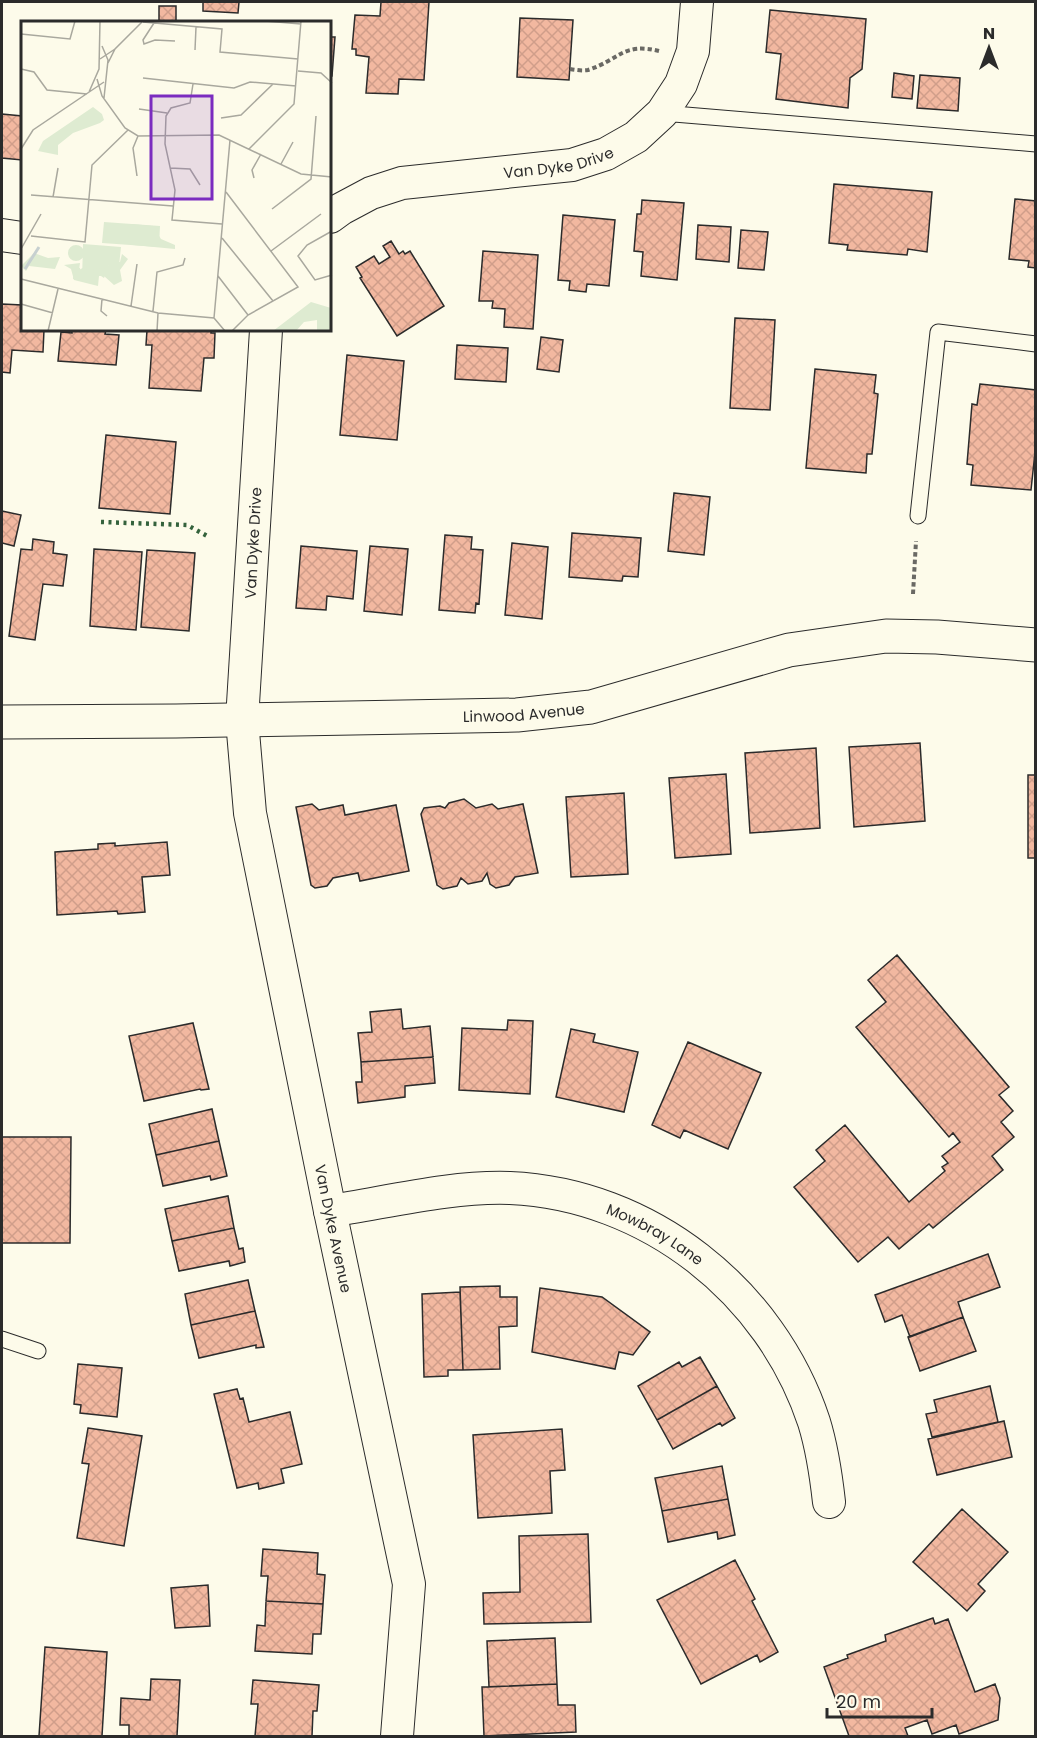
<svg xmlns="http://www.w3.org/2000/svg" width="1037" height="1738" viewBox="0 0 1037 1738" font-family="Poppins,sans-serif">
<defs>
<pattern id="building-cross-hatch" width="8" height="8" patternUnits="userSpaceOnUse" patternTransform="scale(1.5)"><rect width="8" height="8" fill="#f2b8a0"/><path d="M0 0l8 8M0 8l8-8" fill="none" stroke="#d09e8a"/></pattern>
</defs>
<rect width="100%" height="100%" fill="#fdfbea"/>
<path fill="url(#building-cross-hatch)" stroke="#2b2b2b" stroke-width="1.5" d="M203,2H239L238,13L203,11Z
M381,2H429L424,80L399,79L398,94L366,93L369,57L356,55V49H352L355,15L380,16Z
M159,6H176V22H159Z
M770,10L866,19L862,69L850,78L848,108L776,99L781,54L766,52Z
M520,18L573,20L569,80L517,77Z
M330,37H335L332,76H330Z
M894,73L914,76L912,99L892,97Z
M920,75L960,78L958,111L917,108Z
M2,114L22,116V160L2,158Z
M834,184L932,192L927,252L908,249L907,255L847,250L848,245L829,243Z
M1015,199L1036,201V268L1028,267L1029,261L1009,259Z
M642,200L684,203L677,280L641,276L643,252L634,251L637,214H641Z
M563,215L615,220L609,286L587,284L586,292L569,290L570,281L558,280Z
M698,225L731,227L729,262L696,259Z
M741,230L768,232L764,270L738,268Z
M391,241L399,254L403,251L405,254L410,251L444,306L397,336L360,278L362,277L356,267L374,256L379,264L390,257L383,246Z
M483,251L538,255L533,329L504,327L505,309L492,308L493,301H479Z
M2,304L22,305V330H44L43,352L12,350L10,373L2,372Z
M735,318L775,320L770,410L730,408Z
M72,330H106L105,334L119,335L116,365L58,361L61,332L72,333Z
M147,330H211V333H215L214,358H204L201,391L149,388L152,345H146Z
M541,337L563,340L559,372L537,369Z
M457,345L508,348L506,382L455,379Z
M347,355L404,361L397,440L340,435Z
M815,369L876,375L874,393L878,394L872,454H867L866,473L806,468Z
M980,384L1036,390V443L1031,490L971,485L973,465L967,464L972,404L977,405Z
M106,435L176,442L170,514L99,508Z
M674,493L710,497L704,555L668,551Z
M2,511L21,515L14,546L2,543Z
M572,533L641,538L638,577L623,576L622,581H620L569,577Z
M445,535L472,537L471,549L483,550L479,604L476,603L475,613L439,610Z
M33,539L54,542L53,553L67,555L63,586L43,584L35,640L9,636L21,549L32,550Z
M512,543L548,547L542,619L505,615Z
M301,546L357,551L353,599L327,596L326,610L296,608Z
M370,546L408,549L402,615L364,611Z
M94,549L142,552L136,630L90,626Z
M147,550L195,553L189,631L141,627Z
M920,743L925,821L854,827L849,747Z
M816,748L820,828L750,833L745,753Z
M726,774L731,854L675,858L669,778Z
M1028,775H1036V858H1028Z
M624,793L628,874L571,877L566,797Z
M464,799L476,808L492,804L498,809L523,804L538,873L515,877L509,885L496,888L490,884L487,873L482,881L468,884L461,878L457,886L443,889L437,885L421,814L424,808L440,806L445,808L449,803Z
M312,804L319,810L343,805L345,815L396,805L409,871L360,881L358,873L333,878L327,886L315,888L311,885L296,807Z
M167,842L170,875L142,877L145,912L118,914L117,911L57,915L55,852L98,849V844L115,843V846Z
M897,955L1009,1087L999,1095L1013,1111L1001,1122L1014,1137L992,1156L1003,1170L933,1228L929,1224L899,1249L888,1237L858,1262L794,1187L825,1161L816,1150L845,1125L909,1202L945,1171L942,1167L948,1163L942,1156L960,1142L953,1133L949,1137L856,1027L886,1002L868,980Z
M401,1009L403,1029L430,1026L433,1057L361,1062L358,1033L372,1032L370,1012Z
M508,1020L533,1021L530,1094L459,1090L462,1028L507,1030Z
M193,1023L209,1089L201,1090L200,1089L144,1101L129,1036Z
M571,1029L595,1034L593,1042L638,1052L624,1112L556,1097Z
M688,1042L761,1073L728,1149L684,1130L680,1138L652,1125Z
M433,1057L435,1083L405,1086V1097L358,1103L356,1082H362L361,1062Z
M212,1109L219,1141L156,1155L149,1124Z
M2,1137H71L70,1243H2Z
M219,1141L227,1176L211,1180L210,1176L163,1186L156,1155Z
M228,1196L234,1228L172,1241L165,1209Z
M234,1228L239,1249L243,1248L245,1262L230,1266L229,1261L179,1271L172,1241Z
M988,1254L1000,1287L958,1302L963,1317L910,1337L902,1315L885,1322L875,1295Z
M248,1280L255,1311L191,1325L185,1294Z
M500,1286V1297H517V1326L499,1327L500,1369L463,1370L460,1287Z
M540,1288L602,1297L650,1332L633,1355L619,1352L615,1369L532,1352Z
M460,1292L463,1370H448V1376L424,1377L422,1294Z
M255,1311L264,1347L256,1348V1345L199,1358L191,1325Z
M963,1317L976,1351L920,1371L908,1337Z
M700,1357L717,1386L657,1420L638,1386L679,1362L682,1367Z
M78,1364L122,1368L117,1417L80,1413L81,1405L74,1404Z
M717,1386L735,1418L722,1426L720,1423L673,1449L657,1420Z
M990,1386L998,1422L932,1437L926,1414L937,1412L934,1400Z
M237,1389L240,1399L243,1398L249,1422L290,1412L302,1464L281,1469L284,1483L259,1489L258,1483L237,1488L214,1394Z
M1004,1421L1012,1457L937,1475L928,1439Z
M88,1428L142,1436L124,1546L77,1538L89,1464L82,1463Z
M562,1429L565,1470L550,1471L552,1513L478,1518L473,1435Z
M722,1466L728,1499L662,1511L655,1478Z
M728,1499L735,1535L718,1539L717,1532L668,1542L662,1511Z
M962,1509L1008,1552L978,1584L985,1591L967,1611L913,1562Z
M588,1534L591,1622L484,1624L483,1593L520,1592L519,1536Z
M263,1549L318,1553L317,1574L325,1575L323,1604L266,1601L268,1576H261Z
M735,1560L755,1599L752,1601L778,1652L760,1662L757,1655L701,1684L657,1600Z
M208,1585L210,1626L175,1628L171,1588Z
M266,1601L323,1604L321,1634H313L312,1654L255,1651L257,1625L265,1626Z
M933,1618L935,1624L948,1619L975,1692L995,1684L1000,1698L998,1720L959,1734L956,1725L932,1734L927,1720L905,1728L908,1736H849L824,1667L848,1658L847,1655L886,1641L885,1635Z
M555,1638L557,1684L489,1687L487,1641Z
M45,1647L107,1652L102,1736H39Z
M151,1679L180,1680L177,1736H129V1725H120L121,1698L150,1700Z
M253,1680L319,1685L317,1711H313L312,1736H255L258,1704H251Z
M557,1684L558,1705H575L576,1732L484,1736L482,1687Z"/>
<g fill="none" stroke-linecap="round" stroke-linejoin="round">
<g stroke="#2b2b2b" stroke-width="17">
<path id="service" d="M662,113L1036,144
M918,516L938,332L1036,344
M2,1339L38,1351"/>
</g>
<g stroke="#2b2b2b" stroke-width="34">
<g id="minor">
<path id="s1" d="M330,217L341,209L371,193L402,183L572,165L606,154L636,137L662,113L681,84L693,51L697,2"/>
<path d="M2,235L22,238"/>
<path id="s2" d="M266,330L242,720L250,813L330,1211L409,1584L397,1736"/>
<path id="s3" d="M330,1211C389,1202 450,1186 510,1188C648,1194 771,1291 814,1422C822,1448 826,1475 829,1502"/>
</g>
</g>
<g stroke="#2b2b2b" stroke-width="35">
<g id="secondary">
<path id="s4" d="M2,722L176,721L517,715L591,707L789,650L886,636L937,637L1036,645"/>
</g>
</g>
<path stroke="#6a6964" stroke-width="4" stroke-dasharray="4.5 3" stroke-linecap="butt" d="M570,69C576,70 583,71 588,70C619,60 623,42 659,51
M913,594L916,541"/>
<use href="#service" stroke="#fdfbea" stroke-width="15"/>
<use href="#minor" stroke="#fdfbea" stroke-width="32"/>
<use href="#secondary" stroke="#fdfbea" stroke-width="33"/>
<path stroke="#34623c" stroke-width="4.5" stroke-dasharray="3 4.5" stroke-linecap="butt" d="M101,522L187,525L209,537"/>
</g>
<g text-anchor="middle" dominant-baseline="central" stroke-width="4.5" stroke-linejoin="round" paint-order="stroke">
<g font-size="15" fill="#2b2b2b" stroke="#fdfbea">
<text stroke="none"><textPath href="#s1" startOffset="238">Van Dyke Drive</textPath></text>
<text transform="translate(253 543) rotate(-87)">Van Dyke Drive</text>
<text stroke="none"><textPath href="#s4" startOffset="522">Linwood Avenue</textPath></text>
<text stroke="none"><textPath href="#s2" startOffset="908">Van Dyke Avenue</textPath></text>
<text stroke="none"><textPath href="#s3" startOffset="336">Mowbray Lane</textPath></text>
</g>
</g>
<g transform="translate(21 21)">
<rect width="310" height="310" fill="#fdfbea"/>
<path d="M83,201L139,205L138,226L81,222ZM62,223L100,226L98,245L88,244L83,257L74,251L73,262L52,258L53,246L59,247L61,259ZM47 232a8 8 0 1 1 16 0a8 8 0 1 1-16 0Z" fill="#deebd1"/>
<path d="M72,86L81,93L83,99L79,102L52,112L37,124V134L17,130L22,120ZM111,203L132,205L140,218L154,224V228L112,224L107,219ZM13,232L27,237L39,236L34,248L8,245L5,250L0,245ZM101,233L107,238L99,249L101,260L93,264L83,255H78L77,265L53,259L50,248L43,244L59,242L58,249L65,245L66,253H72L73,248L86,247L89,241H99ZM290,281L310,287V310H296V299L283,301L275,310H252Z" fill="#deebd1"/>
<path fill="none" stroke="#c7d0d0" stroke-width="3" d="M4,248L18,226"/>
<path fill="none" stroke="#a9a89e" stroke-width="1.5" d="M244,0L280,3M122,1L201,8L199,31L277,38M133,2L122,19L123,23L134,19L154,20M0,13L49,18L54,0M81,25L87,39L83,77M174,29L175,6M79,38L94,28M87,42L94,28L121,1M0,48L13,51L26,69L66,73M277,50L300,52L311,62M122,57L213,67L229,61L275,65M76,58L81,75L104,107L117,115L198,114L280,153L311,156M172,63L169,82L150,87L145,95L144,123L154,169L151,199L201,203M68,71L78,48L79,0M118,88L146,92M200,97L220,94L252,63M0,128L12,109L83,61M228,128L273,83L280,0M260,143L272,121M149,147L169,148L179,164M116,155L112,127L117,115M233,157L231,149L240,133M205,171L277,266L227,294L211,310M10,174L152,185M32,176L37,147M251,188L290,158L295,95M311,210L286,224L277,235L294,259L311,254M10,215L64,221L71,144L107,109M201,217L252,280M0,228L20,193M250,230L300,193M197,255L227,294M0,258L137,292L193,297L204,310M81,278L80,290L86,295M0,283L32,292M110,285L116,243M132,290L136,251L162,244L164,237M193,297L209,119M27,310L37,268M136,310L137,292"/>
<path fill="#7b2cbf" fill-opacity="0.15" stroke="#7b2cbf" stroke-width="3" d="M130,75H191V178H130Z"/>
<rect width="310" height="310" fill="none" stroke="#2b2b2b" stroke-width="3"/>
</g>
<rect width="1037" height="1738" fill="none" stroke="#2b2b2b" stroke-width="6"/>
<g transform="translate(989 48)" stroke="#fdfbea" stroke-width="4.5" paint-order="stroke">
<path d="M0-4.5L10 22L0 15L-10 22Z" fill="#2b2b2b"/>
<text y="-9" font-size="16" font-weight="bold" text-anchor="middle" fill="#2b2b2b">N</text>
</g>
<path d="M827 1708v9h105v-9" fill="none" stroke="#2b2b2b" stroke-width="3"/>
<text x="836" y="1708" font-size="18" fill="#2b2b2b" stroke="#fdfbea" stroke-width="4.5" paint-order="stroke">20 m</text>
</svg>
